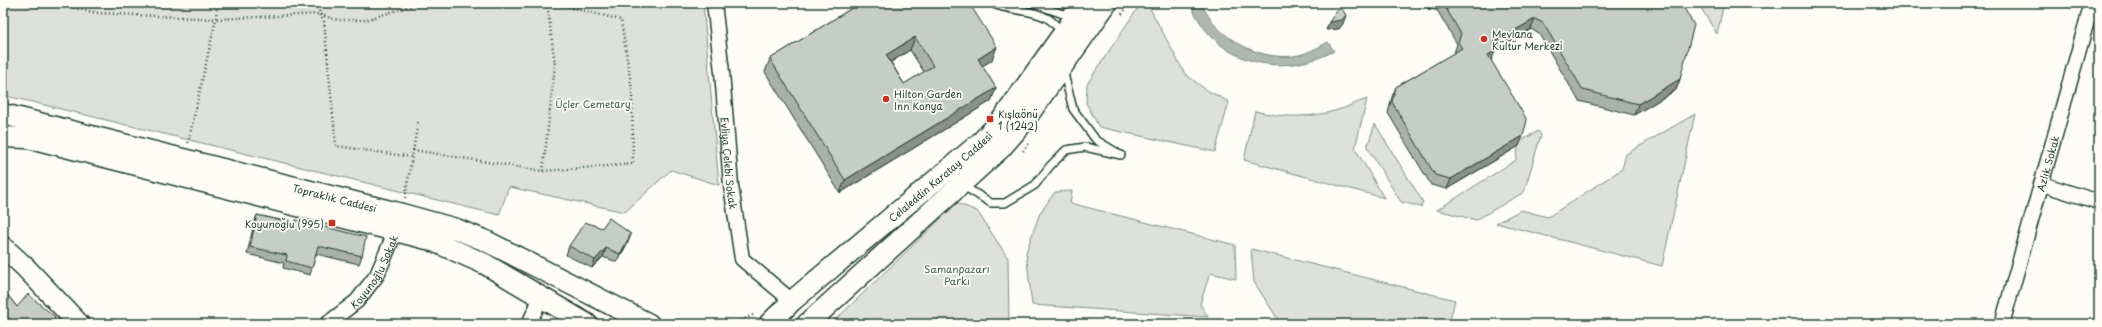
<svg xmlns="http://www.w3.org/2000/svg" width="2102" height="327" viewBox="0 0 2102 327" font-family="'Playpen Sans',sans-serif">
<rect width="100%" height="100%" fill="#fdfcf7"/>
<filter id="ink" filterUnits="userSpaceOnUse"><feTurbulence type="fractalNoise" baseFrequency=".025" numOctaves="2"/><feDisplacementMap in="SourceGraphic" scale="8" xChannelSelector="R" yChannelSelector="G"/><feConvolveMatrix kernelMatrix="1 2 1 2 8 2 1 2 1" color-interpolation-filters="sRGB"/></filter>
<g filter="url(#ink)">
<path fill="#dde0db" stroke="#7e8e88" d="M3,3H703L719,185L671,170L625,212L509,187L499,215L3,95Z
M1141,3H1147L1185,74L1205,89L1229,102L1215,152L1099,127L1086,103L1087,84Z
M1698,3H1724L1717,34Z
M1367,99L1355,148L1384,198L1244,160L1255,111C1281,118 1312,118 1338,110C1348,107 1357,102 1367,99Z
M1695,114L1662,266L1496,223L1521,210L1548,217L1622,169L1626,154Z
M1375,124L1423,202L1421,207L1401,202L1367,147Z
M1538,131L1541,135L1524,192L1476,220L1437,210L1516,160L1519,142Z
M1072,191L1070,203L1235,245L1236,279L1210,273L1200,304L1208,317L1032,305L1026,252L1040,213L1055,192Z
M957,203L977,211L1008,258L1009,324H831Z
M1251,249L1455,300L1449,324H1281L1254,282Z"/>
<path fill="#aeb8b1" stroke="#75877f" d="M1190,3H1201C1205,10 1209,18 1214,24C1236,48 1274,64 1306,53C1313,50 1321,46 1328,42L1334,51C1279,80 1214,63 1190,3Z"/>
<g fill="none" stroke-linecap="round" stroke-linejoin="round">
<g stroke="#1f3d34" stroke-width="10">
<path id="lane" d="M992,3C1009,12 1030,8 1047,18C1053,21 1058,28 1063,33
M1032,3L1063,14L1074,10
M1063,70L1073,109L1096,140L1116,152
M964,184L970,190L991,203H1005L1035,185L1050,166L1066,150L1085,147L1121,155"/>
</g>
<g stroke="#1f3d34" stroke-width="17">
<g id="street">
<path id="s1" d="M714,3L722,72L731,186L742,259L792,301"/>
<path d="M2042,184L2099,202"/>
<path id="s2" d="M327,324L357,301L377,275L396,230"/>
<path d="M529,324L541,297"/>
<path id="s3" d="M2002,324L2092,3"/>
</g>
</g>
<g stroke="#1f3d34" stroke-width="23">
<g id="secondary">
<path id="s4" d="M3,114L402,214L456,229L486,241L649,324"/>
<path d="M3,137L26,138L42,141L431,240L485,264L587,324"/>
<path d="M3,247L25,267L79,324"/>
<path id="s5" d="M769,324L792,301L982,141L1001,121L1085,3"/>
<path d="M807,324L1001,148L1022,124L1107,3"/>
</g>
</g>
<path stroke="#1f3d34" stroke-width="2.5" stroke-dasharray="1 3" stroke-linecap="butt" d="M50,3L98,13L216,19L319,14L337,20H366L420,3
M321,3L319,14L324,21L336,146L412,157
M1122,14L1130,3
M188,143L216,19L217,3
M413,150L543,171L633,164L632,90L621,20L553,3
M1023,151L1030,142
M543,171L555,65L547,3
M405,198L418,122
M734,324L755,314"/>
<use href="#lane" stroke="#fdfcf7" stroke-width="7"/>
<use href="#street" stroke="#fdfcf7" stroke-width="14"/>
<use href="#secondary" stroke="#fdfcf7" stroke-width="20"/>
</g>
<path fill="#aab0ab" stroke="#1f3d34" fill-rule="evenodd" d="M860,3L992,60L982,66L996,88L991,101L840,193L765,72L770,59ZM910,50L924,72L904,84L891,62Z
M1425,3H1681L1680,79L1676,90L1634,115L1579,101L1539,34L1531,29L1495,50L1491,60L1519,146L1447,189L1431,185L1388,113L1392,97L1396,87L1454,53L1457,44L1437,10L1428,9Z
M257,215L295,223L296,220L362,256L359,264L316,254L310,275L283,268L284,263L247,254L254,223Z
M602,228L631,234L628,242L617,262L603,257L592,268L566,255L569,246Z
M3,289L17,307L52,324H3Z"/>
<path fill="#8b908b" stroke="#1f3d34" d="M1431,3H1440L1437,10L1428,9Z
M1346,15L1343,24L1339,29L1326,30L1329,22Z
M1535,19L1531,29L1491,53L1494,42Z
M915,37L910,50L881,68L886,55Z
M997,47L992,60L973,72L978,59Z
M1495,51L1491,62L1488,55Z
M1680,79L1676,90L1634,115L1638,104Z
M996,88L991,101L840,193L845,180Z
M1523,136L1519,146L1447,189L1451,179Z
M631,234L628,242L617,262L620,254Z
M606,248L603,257L592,268L595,260Z
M55,317L52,324H48Z"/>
<path fill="#c6cdc7" stroke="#1f3d34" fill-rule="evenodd" d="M860,3H969L997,47L978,59L996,88L845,180L770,59ZM915,37L933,66L904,84L886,55Z
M1443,3H1681L1694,25L1680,79L1638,104L1583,90L1543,23L1535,19L1494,42L1495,51L1488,55L1527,120L1523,136L1451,179L1435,175L1392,102L1396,87L1462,48L1458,42L1461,34Z
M1338,9H1342L1346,15L1342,20L1329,22Z
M257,215L295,224L296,220L366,237L362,256L318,246L312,268L286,261L287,255L250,247Z
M609,218L631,234L620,254L606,248L595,260L569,246L585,222L602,228Z
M3,289L17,307L28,294L55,317L48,324H15L3,314Z"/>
</g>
<g fill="#c8321e" stroke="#fdfcf7" stroke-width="1.5">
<circle cx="1484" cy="39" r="4"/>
<circle cx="886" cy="99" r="4"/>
<rect x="986" y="115" width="8" height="8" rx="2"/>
<rect x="328" y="219" width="8" height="8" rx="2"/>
</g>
<g text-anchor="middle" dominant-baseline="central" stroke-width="3.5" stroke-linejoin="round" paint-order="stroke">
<g font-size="10" fill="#1f3d34" stroke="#fdfcf7" text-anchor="start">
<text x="1492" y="33">Mevlana<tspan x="1492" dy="12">Kültür Merkezi</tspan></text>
<text x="894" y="93">Hilton Garden<tspan x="894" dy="12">Inn Konya</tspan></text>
<text x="998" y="113">Kışlaönü<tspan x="998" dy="12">1 (1242)</tspan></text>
<text x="324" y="223" text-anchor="end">Koyunoğlu (995)</text>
</g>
<g font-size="10" fill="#455e55" stroke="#fdfcf7">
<text x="593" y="103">Üçler Cemetary</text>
<text x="957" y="268">Samanpazarı<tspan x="957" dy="12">Parkı</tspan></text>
</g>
<g font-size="10" fill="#1f3d34" stroke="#fdfcf7">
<text stroke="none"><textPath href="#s1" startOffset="161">Evliya Çelebi Sokak</textPath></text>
<text stroke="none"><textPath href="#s3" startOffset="167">Azlık Sokak</textPath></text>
<text stroke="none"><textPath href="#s5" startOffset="226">Celaleddin Karatay Caddesi</textPath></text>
<text stroke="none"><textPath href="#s4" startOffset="342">Topraklık Caddesi</textPath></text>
<text stroke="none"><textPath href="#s2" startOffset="72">Koyunoğlu Sokak</textPath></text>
</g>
</g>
<rect width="2102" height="327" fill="none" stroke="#fdfcf7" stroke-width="16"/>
<rect x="8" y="8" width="2086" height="311" fill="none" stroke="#1f3d34" stroke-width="1.5" filter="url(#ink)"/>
</svg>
